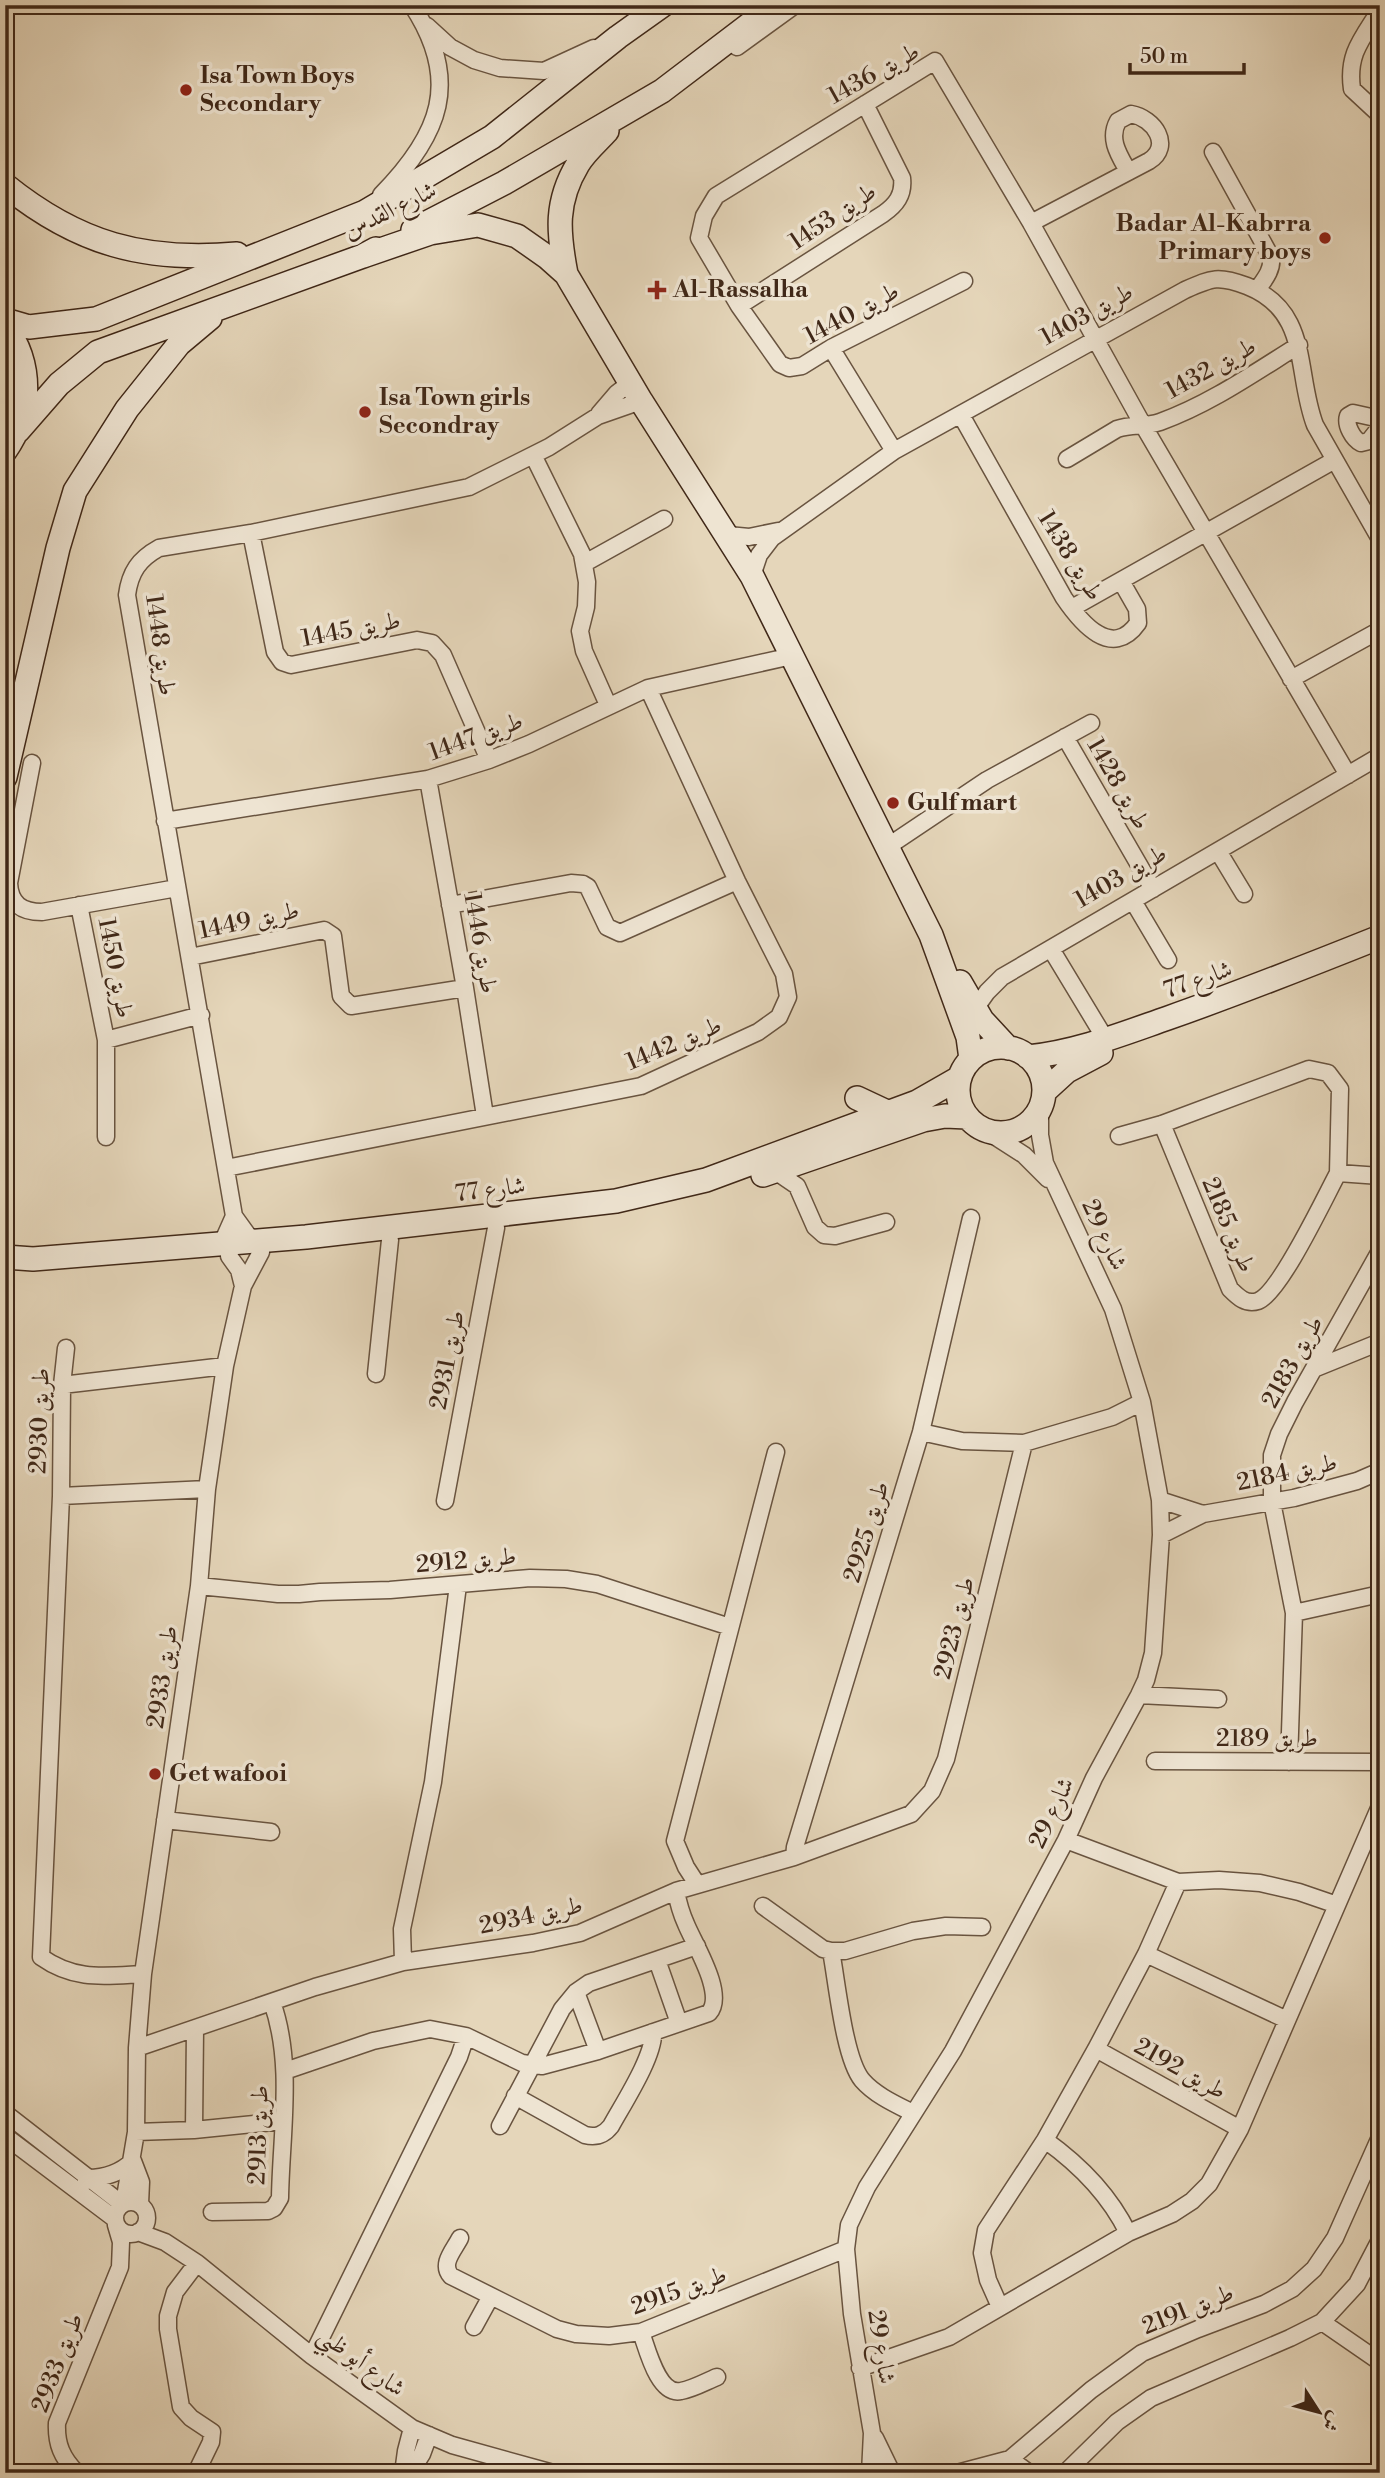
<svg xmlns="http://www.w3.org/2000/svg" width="1385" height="2478" viewBox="0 0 1385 2478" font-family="'Libre Bodoni',Amiri,serif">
<rect width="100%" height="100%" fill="#e5d6ba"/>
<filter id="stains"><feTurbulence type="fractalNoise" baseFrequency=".00286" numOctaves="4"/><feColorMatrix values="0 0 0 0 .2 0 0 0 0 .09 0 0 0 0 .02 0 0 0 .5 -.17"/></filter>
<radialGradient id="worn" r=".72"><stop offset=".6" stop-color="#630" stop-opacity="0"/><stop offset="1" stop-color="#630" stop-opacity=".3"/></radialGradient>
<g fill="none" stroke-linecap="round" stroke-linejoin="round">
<g stroke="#695440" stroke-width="19">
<path id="street" d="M1380,10C1362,39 1347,54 1352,89L1380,115
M427,26L450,47L474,60L500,68L544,71L594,48
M737,47L795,5
M1213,152L1271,257C1273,270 1264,280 1257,290
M381,195C440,135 462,81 412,5
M1031,223L1149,161C1173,146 1154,118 1131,114L1118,121C1108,139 1119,155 1128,171
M964,281L831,348L802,366L789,368L780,364L739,306L699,238L704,216L716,196L935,61L1031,223L1143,425L1348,775
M739,306L883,214C896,205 904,195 902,178L865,104
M831,348L894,451
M599,414L617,393L630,383
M961,415L1064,598C1081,623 1112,660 1138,623L1137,609L1121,581
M1380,419L1353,413L1348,416C1345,425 1353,439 1361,443L1369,441L1380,427
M533,455L582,554L587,582L586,607L580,631L584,651L608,705
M1067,459L1117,429C1131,424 1146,427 1160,422C1210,404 1254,373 1299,345
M251,533L275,652L282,662L291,665L417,640L432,643L443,655L489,760
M728,535L749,537L778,531
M585,563L664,519
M752,576L759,555L772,538L894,451L1185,290C1212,278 1218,275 1247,286C1311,311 1295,373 1315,425L1380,539
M1072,608L1333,461
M1291,679L1380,630
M1065,737L1153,889
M32,763L9,883C10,904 22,912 42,912L177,888
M428,779L465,988L485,1116
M165,821L428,779L489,760L529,744L648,688L792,656
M887,847L987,780L1091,723
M1218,851L1244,894
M1133,901L1168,960
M79,905L106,1040V1137
M450,905L571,883L583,884L588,887L607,927L620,933L737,881
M1051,949L1106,1040
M190,957L324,930L333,936L341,996L351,1006L465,988
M975,1009L987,992L1002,977L1380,756
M106,1040L201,1015
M1162,1124L1230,1289C1238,1297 1246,1305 1258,1301C1280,1293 1325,1197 1338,1173L1380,1176
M985,1130L1024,1155L1048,1179
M1119,1136L1162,1124L1309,1069L1328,1073L1340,1089L1338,1173
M226,1168L641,1086L758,1032L779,1017L788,997L784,974L737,881L648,688
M775,1171L797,1186L815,1227L824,1235L835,1236L886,1222
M234,1216L127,595C130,572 139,559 159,548L251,533L469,487L549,447L598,416L641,401
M222,1243L234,1216L252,1241
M229,1256L239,1270L243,1286
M66,1348L62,1385L61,1496L41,1957C75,1981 104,1976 143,1974
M1316,1368L1380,1342
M376,1374L390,1240
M62,1385L225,1366
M921,1432L962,1441L1024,1443L1112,1417L1142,1402
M61,1496L207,1489
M1160,1500L1203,1514
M445,1501L496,1228
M1161,1535L1203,1514L1294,1498L1357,1481L1380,1471
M199,1586L278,1594H299L320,1592L390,1590L530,1578L566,1579L597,1584L730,1627
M1294,1613L1380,1594
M1139,1695L1218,1699
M1155,1761L1380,1762
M1289,1762L1294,1613L1272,1502V1455L1279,1434L1295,1402L1380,1251
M165,1820L271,1832
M1066,1840L1178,1882L1219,1880L1260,1883L1299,1892L1337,1905
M794,1857L795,1847L921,1432L971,1218
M697,1884L686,1867L675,1841L776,1452
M763,1906L823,1949L831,1951H845L913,1931L946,1926L982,1927
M831,1951C837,1982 844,2058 862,2080C875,2095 895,2104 913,2113
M1146,1954L1287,2020
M657,1960L679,2023
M403,1962L402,1929L433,1782L458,1585
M576,1992L598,2051
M466,2036L522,2063L542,2066L598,2051L709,2013C726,1994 694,1944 686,1924C681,1913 678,1902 676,1891
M137,2048L315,1987L403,1962L533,1943L580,1933L676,1891L794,1857L911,1814L932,1791L946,1759L1024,1443
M1096,2049L1240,2129
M285,2071L373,2041L430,2029L466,2036L459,2057L312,2356
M515,2096L585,2135C596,2138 604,2135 611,2126C623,2104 655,2055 653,2032
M5,2113L122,2204
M500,2126L562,2009L576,1992L589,1983L697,1946
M194,2130L195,2029
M136,2132L194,2130L283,2121
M5,2136L115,2219
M1045,2140C1080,2165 1109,2194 1128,2233
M133,2161L141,2182L140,2204
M86,2181L88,2178C106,2178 120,2173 133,2161
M115 2218a16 16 0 1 1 32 0a16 16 0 1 1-32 0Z
M124,2203L136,2132L137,2048L143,1974L199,1586L207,1489L225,1366L243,1286L261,1252
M212,2212L268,2211L274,2208L280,2198C281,2133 294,2064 272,2002
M138,2232L165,2242L197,2263L312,2356L412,2428L452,2445L553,2473
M460,2238C454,2250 440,2264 451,2276L557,2329L576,2334L609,2336L641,2332L846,2249
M1000,2307L988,2280L982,2253L986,2230L1045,2140L1096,2049L1146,1954L1178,1882
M1322,2322L1380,2362
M474,2327L491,2296
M641,2332C647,2348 658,2396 681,2391C693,2389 705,2382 717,2377
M860,2368L949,2337L1128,2233L1172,2214L1192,2201L1209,2184L1240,2129L1380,1806
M875,2438L892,2473
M1010,2459L1029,2473
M77,2473C62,2458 56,2444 57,2423L120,2267L121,2242L116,2225
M196,2473L211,2442L212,2432L191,2418L181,2407L168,2329V2316L175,2292L197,2263
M403,2473L406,2451L412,2428
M410,2473L422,2454L429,2435
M870,2473L872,2433L852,2314L846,2249L849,2225L867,2187L953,2051L1066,1840L1094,1778L1139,1695L1146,1680L1153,1653L1161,1535L1160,1500L1142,1402L1113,1309L1045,1163L1040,1135V1106
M957,2473L1010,2459L1091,2390L1142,2353L1198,2329L1264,2304L1292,2289L1314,2269L1335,2238L1380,2137
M1065,2473L1117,2422L1151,2398L1290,2338L1322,2322L1357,2284L1380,2240"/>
</g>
<g stroke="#402818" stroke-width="26">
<path id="secondary" d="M5,185C78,244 144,262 237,254
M413,230L504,183L662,91L775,5
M363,256L430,233L478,225L517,236L547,257L566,274L641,401L752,576L931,935L968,1037L971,1059
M566,274C558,232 555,202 578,164C585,152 598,141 607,131
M5,320L29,327L96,319L365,212L492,137L618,37L663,5
M5,326C33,364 32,413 5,451
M18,431L59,384L98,352L363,256L376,249
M5,777L58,548L75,491L127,409L179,344L210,318
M960,982L982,1020L1008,1048
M958 1090a43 43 0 1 1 86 0a43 43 0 1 1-86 0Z
M1028,1057C1077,1052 1122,1034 1168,1018C1239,993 1310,965 1380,937
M1044,1092L1067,1071L1101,1053
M857,1098L889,1113
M763,1175L923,1120L945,1116L967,1117
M5,1257L33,1259L306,1237L616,1201L706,1180L917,1102L959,1078"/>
</g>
<use href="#street" stroke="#eee4d2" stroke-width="16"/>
<use href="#secondary" stroke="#eee4d2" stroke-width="23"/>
</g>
<g fill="#8f2418" stroke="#eee4d2" stroke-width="2.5">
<circle cx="186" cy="90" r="7"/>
<circle cx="1325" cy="238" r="7"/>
<path d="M653.5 279.5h7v7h7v7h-7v7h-7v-7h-7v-7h7z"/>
<circle cx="365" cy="412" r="7"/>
<circle cx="893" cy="803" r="7"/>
<circle cx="155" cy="1774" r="7"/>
</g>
<g text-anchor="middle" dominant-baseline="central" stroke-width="7" stroke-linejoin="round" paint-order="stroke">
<g font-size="24" fill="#402818" stroke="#eee4d2">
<text transform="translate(874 74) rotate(-29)">طريق 1436</text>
<text transform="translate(390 211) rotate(-26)">شارع القدس</text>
<text transform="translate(833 217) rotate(-34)">طريق 1453</text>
<text transform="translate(852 314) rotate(-28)">طريق 1440</text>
<text transform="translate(1087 315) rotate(-29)">طريق 1403</text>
<text transform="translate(1211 369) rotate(-29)">طريق 1432</text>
<text transform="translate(1070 556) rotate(58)">طريق 1438</text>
<text transform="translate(351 630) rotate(-11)">طريق 1445</text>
<text transform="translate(160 645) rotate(82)">طريق 1448</text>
<text transform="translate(476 737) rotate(-20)">طريق 1447</text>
<text transform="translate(1118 784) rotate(60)">طريق 1428</text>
<text transform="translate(1121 877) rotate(-30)">طريق 1403</text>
<text transform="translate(249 921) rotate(-12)">طريق 1449</text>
<text transform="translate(480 943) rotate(80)">طريق 1446</text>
<text transform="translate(115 968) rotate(79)">طريق 1450</text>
<text transform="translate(1198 980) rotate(-19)">شارع 77</text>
<text transform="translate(674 1044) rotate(-23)">طريق 1442</text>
<text transform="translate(490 1190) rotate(-7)">شارع 77</text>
<text transform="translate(1228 1225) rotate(67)">طريق 2185</text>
<text transform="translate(1104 1235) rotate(65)">شارع 29</text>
<text transform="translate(448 1360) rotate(-79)">طريق 2931</text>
<text transform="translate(1293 1362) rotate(-61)">طريق 2183</text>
<text transform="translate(40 1421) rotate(-88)">طريق 2930</text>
<text transform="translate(1287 1473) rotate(-12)">طريق 2184</text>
<text transform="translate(867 1532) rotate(-73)">طريق 2925</text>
<text transform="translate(466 1561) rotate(-5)">طريق 2912</text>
<text transform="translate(955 1628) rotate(-76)">طريق 2923</text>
<text transform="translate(163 1677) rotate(-82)">طريق 2933</text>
<text x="1267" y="1739">طريق 2189</text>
<text transform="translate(1052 1813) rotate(-65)">شارع 29</text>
<text transform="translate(531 1916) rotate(-12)">طريق 2934</text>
<text transform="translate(1180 2069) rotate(29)">طريق 2192</text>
<text transform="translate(259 2135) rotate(-88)">طريق 2913</text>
<text transform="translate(679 2291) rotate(-20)">طريق 2915</text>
<text transform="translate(1188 2310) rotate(-22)">طريق 2191</text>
<text transform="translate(881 2347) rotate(81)">شارع 29</text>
<text transform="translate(361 2362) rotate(36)">شارع أبو ظبي</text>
<text transform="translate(58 2363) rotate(-69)">طريق 2933</text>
</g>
<g font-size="24" font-weight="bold" fill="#402818" stroke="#eee4d2" text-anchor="start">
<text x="200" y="76">Isa Town Boys<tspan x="200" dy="28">Secondary</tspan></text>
<text x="1311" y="224" text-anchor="end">Badar Al-Kabrra<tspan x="1311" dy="28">Primary boys</tspan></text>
<text x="673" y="290">Al-Rassalha</text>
<text x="379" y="398">Isa Town girls<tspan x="379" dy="28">Secondray</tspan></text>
<text x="907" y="803">Gulf mart</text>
<text x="169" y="1774">Get wafooi</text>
</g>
</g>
<rect width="1385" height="2478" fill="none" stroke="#e5d6ba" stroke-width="28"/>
<rect x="7" y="7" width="1371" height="2464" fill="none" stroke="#402818" stroke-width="3.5"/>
<rect x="14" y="14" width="1357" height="2450" fill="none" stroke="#402818" stroke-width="2"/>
<g transform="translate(1319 2412) rotate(126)" stroke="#eee4d2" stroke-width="5" paint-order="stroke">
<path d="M0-5L12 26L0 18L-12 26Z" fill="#402818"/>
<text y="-10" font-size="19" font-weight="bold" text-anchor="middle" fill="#402818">ش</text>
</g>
<path d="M1130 63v10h114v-10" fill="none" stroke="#402818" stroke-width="3.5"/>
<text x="1140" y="63" font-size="21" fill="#402818" stroke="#eee4d2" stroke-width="5" paint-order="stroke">50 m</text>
<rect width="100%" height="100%" filter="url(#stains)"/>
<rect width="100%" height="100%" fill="url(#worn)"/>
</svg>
